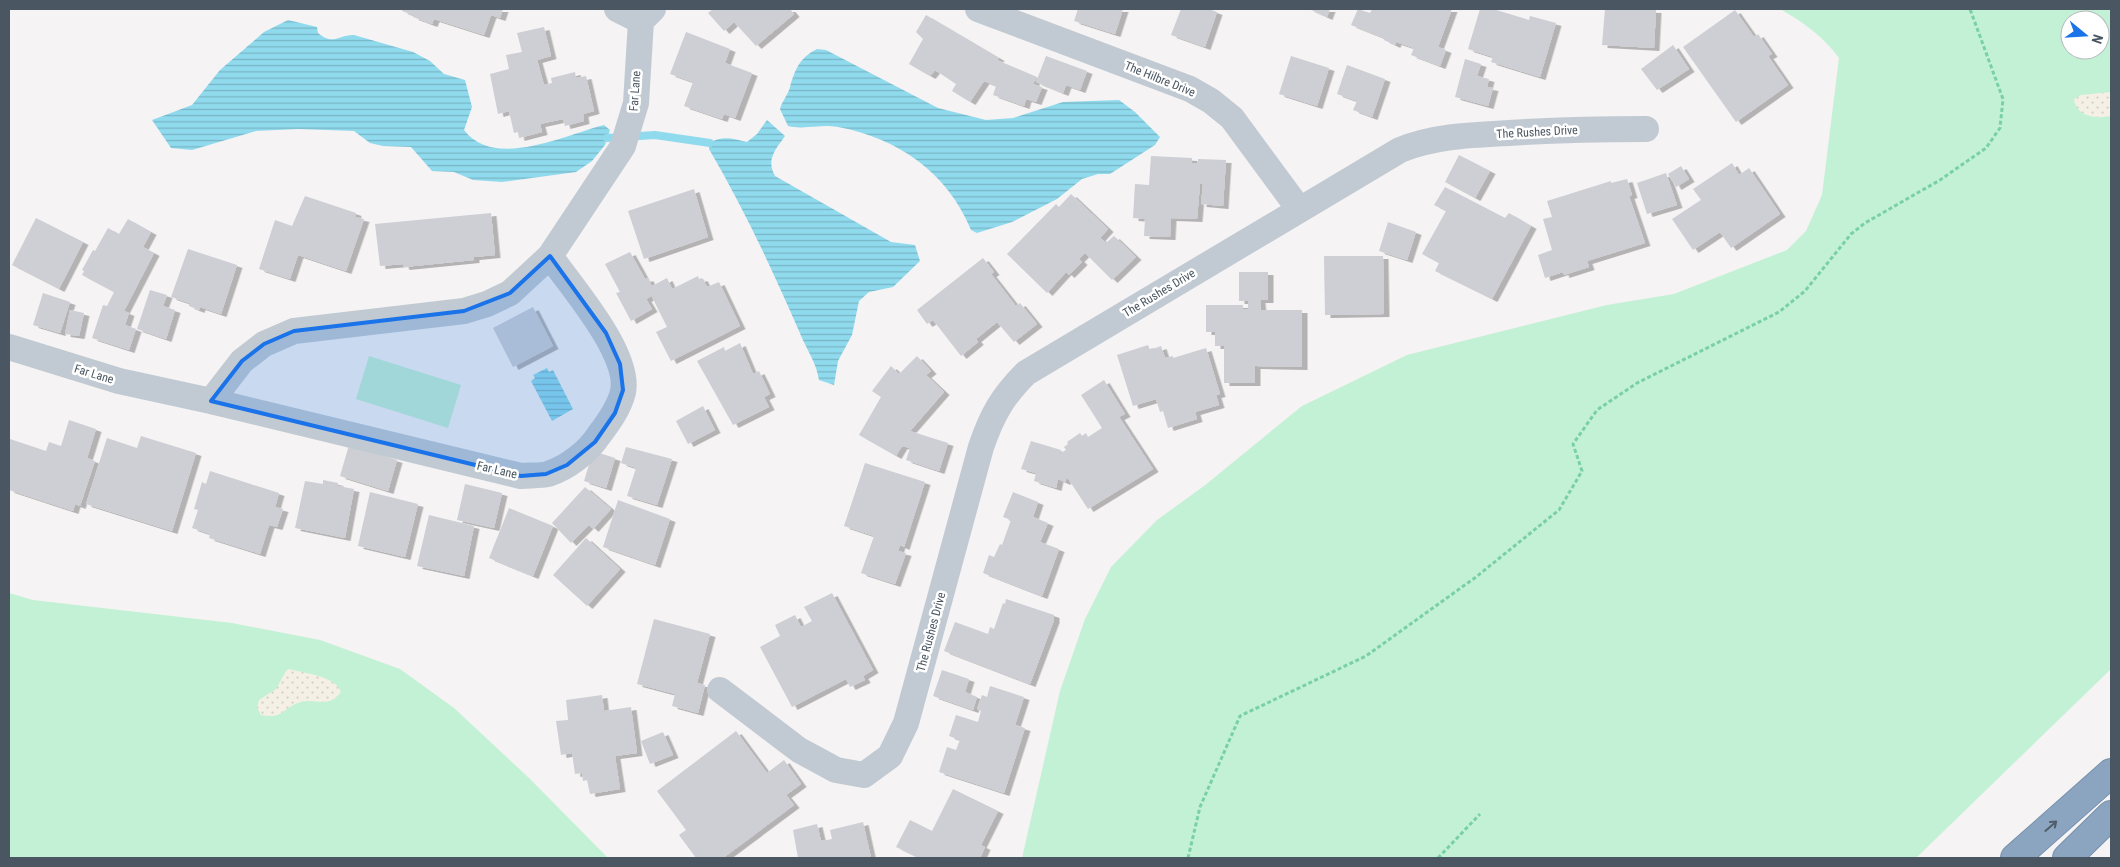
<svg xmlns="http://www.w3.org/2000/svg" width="2120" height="867" viewBox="0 0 2120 867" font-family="'Roboto Condensed',sans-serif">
<defs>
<pattern id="sand-dots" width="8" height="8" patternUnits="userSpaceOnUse" patternTransform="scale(1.25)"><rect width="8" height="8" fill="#f5f0e5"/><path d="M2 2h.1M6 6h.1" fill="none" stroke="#d4d0c7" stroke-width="1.8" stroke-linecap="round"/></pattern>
<pattern id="water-rules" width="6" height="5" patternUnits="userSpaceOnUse" patternTransform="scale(1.25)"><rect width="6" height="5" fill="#90daee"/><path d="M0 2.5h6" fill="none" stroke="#78b4c4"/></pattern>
<filter id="shadow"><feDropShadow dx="5.5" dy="3" stdDeviation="0" flood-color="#0004"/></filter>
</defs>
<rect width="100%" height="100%" fill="#f5f3f3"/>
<path fill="#c3f1d5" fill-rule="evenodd" d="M1780,9H2111V669L1916,858H1022L1060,691L1085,619L1111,567L1157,520L1204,486L1302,406L1407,355L1607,305L1674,294L1787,250L1806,231L1822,195L1839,58C1823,36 1803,22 1780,9ZM2070,20H2100V50H2070Z
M369,356L461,385L448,428L356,399Z
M9,593L33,600L232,623L320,640L400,669L454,708L529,778L608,858H9Z"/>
<path fill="url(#sand-dots)" d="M2111,92V116C2097,119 2076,117 2074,99L2081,95Z
M289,669C303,673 336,676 341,692C328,709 316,698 301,702C283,707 283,720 261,715L257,708L259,700L276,689L286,671Z"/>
<path fill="url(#water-rules)" d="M288,20L317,27L318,33C334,46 337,35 354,35L413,52L430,61L444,74L465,80L472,107L464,130C494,170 565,135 604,125L610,130L605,145L592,161L576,172L502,182L473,180L454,172L432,171L411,147L383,146L370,143L354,131L298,129L256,131L192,150L171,148L152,120L192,105L220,70L264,32Z
M817,49L826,50L938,108L986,120L1013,118L1063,102L1119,100L1135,112L1160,137L1155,145L1110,174H1098L1082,179L1057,199L1012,222L977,233L971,230C948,173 898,138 838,127C821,124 804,130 788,126L780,109C782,101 788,95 790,87C795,70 799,58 817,49Z
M767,120L785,136C775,150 766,160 775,176L891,242L915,245L920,261L893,287L869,292L859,301L852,335L838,361L834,385L819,380C816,361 806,349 799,331C772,269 743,207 709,149L710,143C722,135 734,139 747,142L757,134Z
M547,368L549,372L553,370L573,409L552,421L531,381L535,378L533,375Z"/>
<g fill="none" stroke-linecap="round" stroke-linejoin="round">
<path stroke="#90daee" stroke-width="8" d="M607,138L655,135L710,143"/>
</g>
<path fill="#cdcfd5" filter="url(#shadow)" d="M403,9H503L500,18L491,15L484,35L434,19L432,24L413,17V15L402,11Z
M713,9H790L794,14L756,46L734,22L724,31L708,13Z
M1078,9H1123L1115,34L1074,21Z
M1181,9H1209L1217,12L1205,47L1171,35Z
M1309,9H1330L1327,17Z
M1358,9L1370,13L1372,9H1452L1438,47L1446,50L1440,66L1411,55L1414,48L1396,42L1395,45L1384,40V38L1351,25Z
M1480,9H1493L1529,20L1530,16L1556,23L1540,77L1491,62L1493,57L1468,49Z
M1605,9L1656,10L1654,48L1602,45Z
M1735,10L1754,37L1758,34L1772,54L1768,56L1788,85L1736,122L1683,47Z
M926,15L999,58L997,60L1037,77L1033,84L1042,87L1036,102L1026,99L1024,106L993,95L996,86L984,81L970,102L952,91L956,84L935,70L930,76L909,64L923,39L916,32Z
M544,27L551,56L537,60L544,85L552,83L551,78L575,72L576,78L586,76L594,111L583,114L584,121L565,126L563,119L540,124L542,132L519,138L518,132L514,133L509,111L498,114L490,74L509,69L506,55L522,52L517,33Z
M686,32L730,49L725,63L752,73L735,118L724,114L722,119L684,106L693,82L670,74Z
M1673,45L1689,69L1657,90L1641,69Z
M1046,56L1087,71L1080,90L1066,85L1063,93L1036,82Z
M1291,56L1329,68L1317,106L1279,94Z
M1465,59L1481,64L1477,76L1489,79L1487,87L1493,88L1488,106L1455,97Z
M1347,65L1385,79L1372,117L1353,110L1357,101L1337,94Z
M1459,155L1490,171L1475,198L1445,182Z
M1151,156L1192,158V163H1198V159L1226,160L1223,206L1201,204L1203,184H1200L1197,219L1171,218L1170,237L1144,236L1145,219L1133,218L1135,184L1149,185Z
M1732,163L1739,175L1749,168L1780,214L1731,248L1720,232L1693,250L1672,219L1701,200L1693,189Z
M1681,166L1689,179L1676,187L1668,174Z
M1666,173L1677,205L1647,214L1637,183Z
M1627,179L1632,195L1629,196L1645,243L1587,261L1589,267L1564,275L1563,272L1545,278L1538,255L1552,250L1543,219L1552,217L1547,201L1611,181V183Z
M1445,187L1505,218L1509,213L1531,226L1492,299L1435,271L1439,263L1422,254L1446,211L1434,205Z
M694,189L708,237L644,259L628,211Z
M1071,194L1108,229L1100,238L1106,243L1114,236L1136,257L1112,280L1085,253L1079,259L1082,262L1069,275L1066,272L1047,293L1007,254L1056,204L1059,207Z
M305,196L356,213L355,217L364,219L346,271L298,255L290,279L259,269L275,220L292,226Z
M491,213L495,255L474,257V260L404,267L403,264L380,266L375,224Z
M36,218L83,242L59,289L12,265Z
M128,219L151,232L143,247L154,253L124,311L129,313L125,325L136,329L129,350L92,338L103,305L107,306L114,292L82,275L84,271L82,270L93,250L95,251L108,228L119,234Z
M1388,222L1416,232L1407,260L1379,251Z
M188,249L237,265L221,314L200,307L199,310L189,306V303L171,297Z
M630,252L645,279L648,278L655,294L646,299L652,309L631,321L616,293L620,292L605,264Z
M1324,256H1383L1384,314L1325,315Z
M983,258L994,272L991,274L1016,306L1020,303L1037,324L1014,342L997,322L976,339L978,342L961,356L933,320L927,324L917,310Z
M1239,272H1268V300H1260L1261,310H1302V367L1255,366V383H1224V346H1215V332H1206V305H1243V309H1248V301H1239Z
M698,276L699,279L702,278L707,287L719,282L740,326L671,361L656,332L667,327L652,297L656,294L652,286L667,278L672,289Z
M150,290L167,295L163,306L175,310L166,339L137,329Z
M43,293L70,302L60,333L33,325Z
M533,307L553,346L513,367L493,328Z
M70,310L84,313L79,336L65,334Z
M740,343L753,374L759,371L770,394L764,397L769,407L733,425L697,361L724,347L725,351Z
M1148,345L1150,350L1161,346L1165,358L1173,356V358L1206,348L1220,394L1216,395L1219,405L1195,412L1197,419L1168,428L1163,411L1160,412L1156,399L1133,406L1117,355Z
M917,356L931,371L926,375L944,392L910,431L948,443L939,471L906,460L910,448L902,446L896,456L859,435L881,397L872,391L891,366L899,374Z
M1104,380L1125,414L1119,417L1153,469L1088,509L1067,477L1065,482L1058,479L1056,488L1034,481L1036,473L1021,469L1031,441L1061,450L1059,454L1066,450L1064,447L1068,444L1067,442L1080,433L1082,436L1086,433L1088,437L1102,428L1081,395Z
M703,406L715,430L688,444L676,421Z
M69,420L96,429L87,458L95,461L80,506L75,504L73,511L9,490L10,439L46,451L49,442L61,446Z
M141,436L196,453L172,531L86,504L107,438L137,448Z
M349,445L397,460L388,491L340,476Z
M626,447L672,459L657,505L627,496L636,468L621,463Z
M593,451L615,458L606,488L584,481Z
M865,463L925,482L904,547L900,545L898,551L906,553L895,584L861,573L874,536L844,526Z
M210,471L279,493L275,507L283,509L277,527L269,525L260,554L209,538L210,534L192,528L198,510L194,509L202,482L206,484Z
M323,480L338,483V486L354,489L345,538L295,528L305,481L323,484Z
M465,484L502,493L494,528L457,520Z
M585,487L611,509L593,529L589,525L571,543L552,523Z
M370,492L418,504L405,557L358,546Z
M1013,492L1038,502L1033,517L1048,523L1040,542L1059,549L1042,596L983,573L989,555L994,557L1000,544L1002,545L1011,520L1003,517Z
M618,500L670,519L655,565L603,547Z
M509,508L553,526L533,576L489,558Z
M429,515L474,526L464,576L417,566Z
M586,538L620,569L587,606L553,575Z
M832,593L873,670L863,676L865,680L850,687L846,679L792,707L760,647L780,636L775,625L795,615L801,627L812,621L804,607Z
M1006,599L1054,615V620L1030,684L944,651L955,622L988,634L990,627L994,629L1003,603L1005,604Z
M654,619L710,634L697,683L705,685L698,713L672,706L675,694L637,684Z
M942,670L969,679L965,692L977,697L973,710L933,696Z
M990,686L1024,697L1015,725L1025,728L1004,793L939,772L947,747L956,750L960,740L949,736L956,715L978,722L981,711L977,709L982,695L987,697Z
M602,695L604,711L631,707L637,753L615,756L620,789L590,794L587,780L583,781L582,773L575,774L572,753L561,755L556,721L568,720L566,700Z
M736,731L767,773L784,760L801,784L786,795L794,805L723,858H696L679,835L686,830L657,791Z
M663,732L673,755L650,764L641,741Z
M953,789L998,811L981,845L985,847L980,858H919L896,847L910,820L932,831Z
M863,822L871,858H798L793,830L817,824L821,841L832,839L830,830Z"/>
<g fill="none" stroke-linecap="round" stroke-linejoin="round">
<g stroke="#7690ad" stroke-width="30">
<path id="motorway" d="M2015,858L2111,773
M2067,858L2111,815"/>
</g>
<path stroke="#7ad0a6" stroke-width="3" stroke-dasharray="4 2.5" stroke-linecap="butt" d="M1188,858L1200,807L1240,716L1366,656L1476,577L1559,510L1582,471L1573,444L1597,410L1637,383L1779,312L1805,291L1851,234L1865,223L1940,180L1986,148L2000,128L2003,99L1970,9
M1438,858L1480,814"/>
<path stroke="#c1cad2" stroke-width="26" d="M617,9L641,21L653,9
M978,9L1190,89L1211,101L1232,118L1299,209
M9,347L119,381L211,401L242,361L264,344L294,331L464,311L487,304L510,293L550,256L623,146L636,103L641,21
M211,401L521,476C529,475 540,476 548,474C567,468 588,452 599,435C609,422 619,408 623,392C631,354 571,286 550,256
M720,690L799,750L836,770L864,775L890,756L906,723L981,447C992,415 1002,397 1026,373L1400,150C1435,136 1471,135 1509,133C1555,130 1600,129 1646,129"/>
<use href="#motorway" stroke="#8ba5c1" stroke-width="28"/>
</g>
<defs><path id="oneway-shaft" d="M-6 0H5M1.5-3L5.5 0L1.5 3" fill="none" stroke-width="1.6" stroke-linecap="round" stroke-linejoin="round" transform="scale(1.25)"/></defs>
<use stroke="#505e6b" href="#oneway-shaft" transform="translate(2051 826) rotate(-41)"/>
<path fill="#1a73e8" fill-opacity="0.2" stroke="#1a73e8" stroke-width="4" stroke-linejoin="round" d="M550,256L606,333L620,364L623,390L615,413L595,442L567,465L546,474L521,476L211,401L242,361L264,344L294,331L464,311L510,293Z"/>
<g text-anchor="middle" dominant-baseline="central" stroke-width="5" stroke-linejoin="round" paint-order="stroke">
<g font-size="12" fill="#4a5661" stroke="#fff">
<text transform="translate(1160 79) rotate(22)">The Hilbre Drive</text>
<text transform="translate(635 91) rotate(-86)">Far Lane</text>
<text transform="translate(1537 132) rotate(-3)">The Rushes Drive</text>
<text transform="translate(1159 293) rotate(-31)">The Rushes Drive</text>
<text transform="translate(94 374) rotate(17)">Far Lane</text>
<text transform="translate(497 470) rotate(13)">Far Lane</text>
<text transform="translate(931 632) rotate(-75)">The Rushes Drive</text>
</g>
</g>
<rect width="2120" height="867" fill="none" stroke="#4a5661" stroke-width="20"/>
<g transform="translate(2085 35) rotate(108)"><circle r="24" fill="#ffffff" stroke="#b7bbc0"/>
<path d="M0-4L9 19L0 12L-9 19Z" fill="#1a73e8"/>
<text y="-8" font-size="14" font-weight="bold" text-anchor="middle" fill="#4a5661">N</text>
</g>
</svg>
